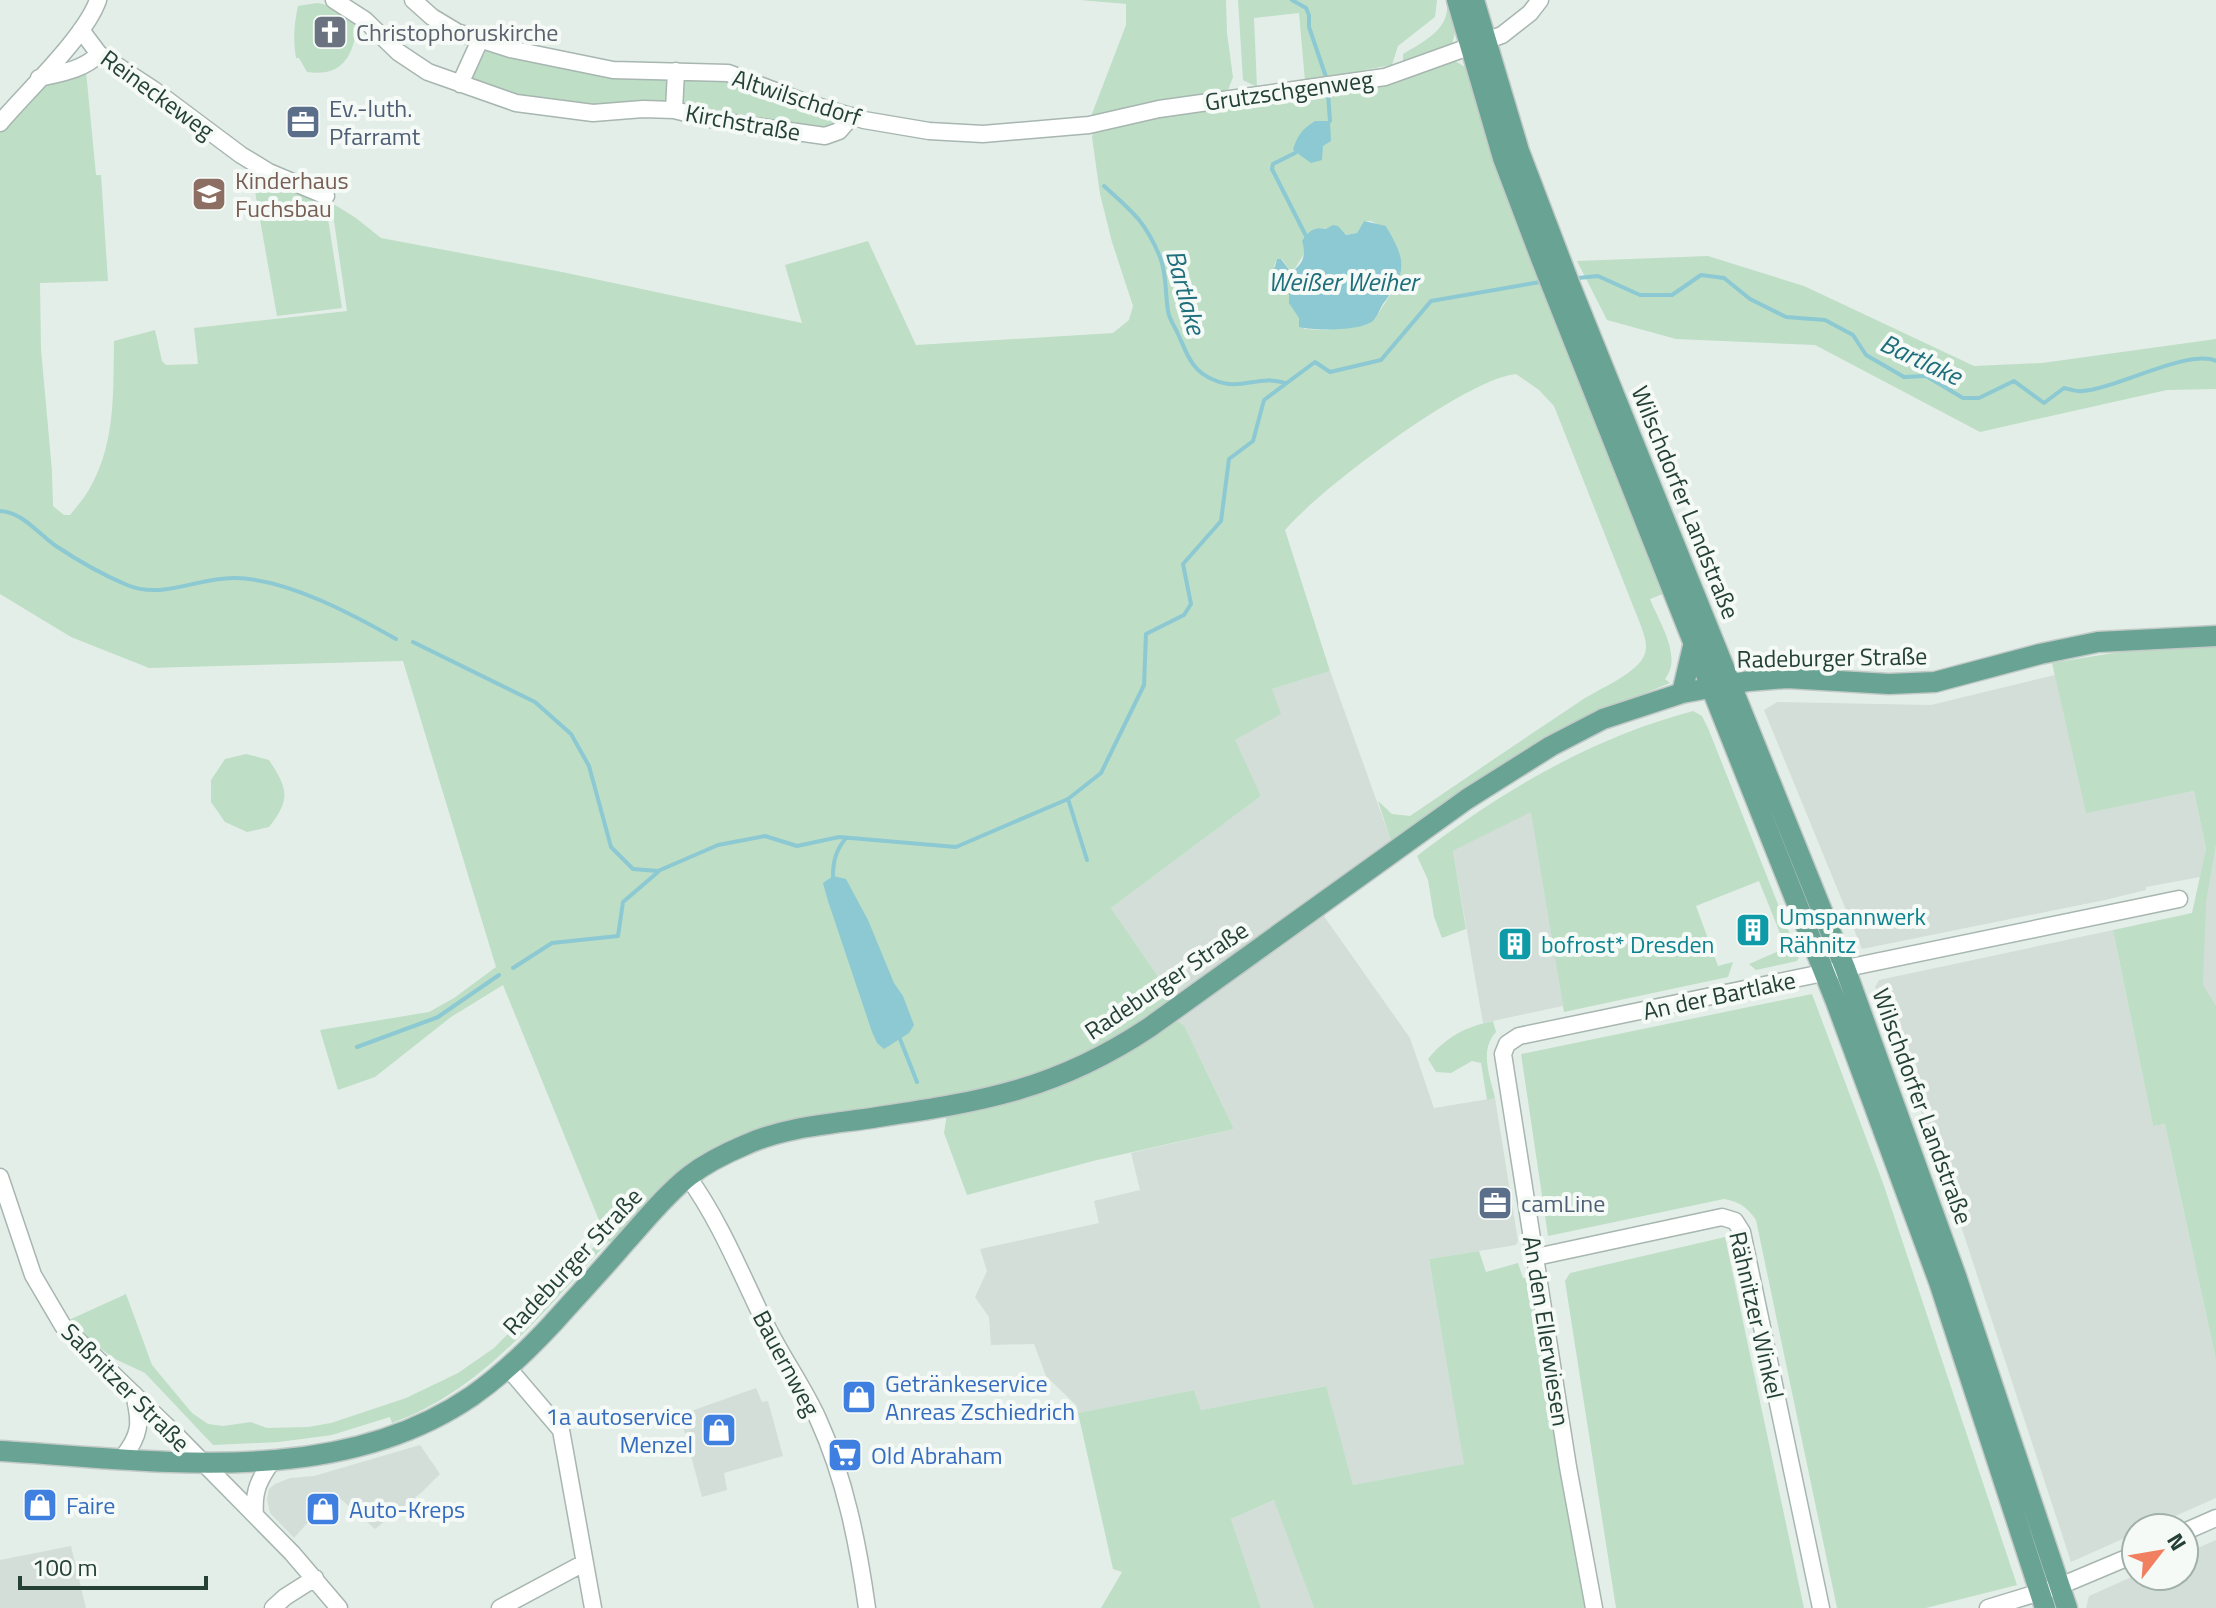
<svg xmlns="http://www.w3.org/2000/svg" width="2216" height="1608" viewBox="0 0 2216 1608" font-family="'Titillium Web',sans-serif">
<rect width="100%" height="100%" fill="#e4eee9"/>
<path fill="#d3ded8" d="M1330,671L1390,838L1395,842L1175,1001L1111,908L1261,796L1234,740L1280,714L1272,689Z
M2055,675L2086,812L2194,791L2206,849L2200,877L2146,887V890L2105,900L1862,949L1764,710L1777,702L1931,705Z
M1532,811L1563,1006L1483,1023L1453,851Z
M2216,845V1016L2191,990Z
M1321,912L1410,1038L1434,1108L1495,1098L1518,1241L1516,1245L1429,1259L1465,1464L1353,1485L1325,1386L1201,1410L1194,1390L1078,1413L1076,1405L1046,1376L1034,1344L991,1345L989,1317L975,1297L987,1271L980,1249L1099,1223L1094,1201L1140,1190L1131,1153L1234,1129L1184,1025L1173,1019Z
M2113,930L2153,1126L2165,1124L2216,1360V1498L2148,1528H2136V1533L2071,1562L1943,1171L1875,987L1879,980Z
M756,1388L762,1402L768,1401L783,1456L724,1473L727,1490L702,1497L680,1415Z
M420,1445L440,1474L421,1493L375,1529L334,1493L294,1538L270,1513L267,1499L269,1489L275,1484L290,1478L314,1476Z
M1275,1500L1314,1608H1261L1231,1519Z
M2216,1540V1608H2086L2089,1596L2136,1575L2184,1576V1554Z
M71,1546L86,1608H0V1560Z"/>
<path fill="#bedec6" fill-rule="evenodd" d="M1080,0H1226L1227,33L1233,77L1228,90L1090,119L1126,25V4Z
M1238,0H1437L1435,17L1398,46L1392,65L1305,81L1299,13L1254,18L1257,87L1243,80Z
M1446,0H1452C1455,17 1458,30 1451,46L1403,64V54C1423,42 1453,28 1446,0Z
M317,3C332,5 349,12 357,26C353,58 341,77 307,72L299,58H296C293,39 294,24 298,6Z
M487,49L638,79L672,77L671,105L597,110L517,97L468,82Z
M1455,61L1465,67L1471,75L1652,553L1663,594L1650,599C1659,622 1683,657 1665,679L1670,683L1584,718L1395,842L1390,838L1378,801L1392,814L1410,816C1466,778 1522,740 1579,702C1598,689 1626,679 1641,661C1650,649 1645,638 1641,626L1554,406L1539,390L1516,374C1465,379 1320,489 1285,530L1330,671L1272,689L1281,714L1235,740L1261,796L1111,908L1175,1001L1104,1049L1000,1089L763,1130L613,1245L609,1241C545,1309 483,1391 392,1423L390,1417L332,1435L279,1442L213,1445L145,1373L113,1358L83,1335L69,1320L126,1294L152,1365L192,1413L208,1424L223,1426L251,1422L267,1428L308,1427L331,1423L406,1398L458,1373L494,1348L601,1240L603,1230L503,985L451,1017L375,1077L338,1090L320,1030L429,1012L454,998L496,967L403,661L149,668L71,637L0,594V133L40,82L86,71L96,175H101L108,281L40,283L41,349L52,471L53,506L64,515H70C78,505 87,495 92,484C116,440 113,389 114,341L155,330L162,361L166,365L198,364L194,328L347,311L332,207L335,205L356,218L381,238L562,272L802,323L785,265L868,241L916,345L1113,333L1129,320L1133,306L1112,242L1100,194L1092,137L1094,129ZM1364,221H1371L1382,227L1386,226L1399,253L1394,289L1374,320L1366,325L1325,330L1304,329L1289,288L1274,266L1277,259H1282L1290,271L1294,270L1320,228L1341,231L1346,235L1357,233Z
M680,77L728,79L838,118L833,128C788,133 726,116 680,106Z
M256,176L326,206L342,308L277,316L253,180Z
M1708,256L1804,286L1974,366L2042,363L2216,339V389L2167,390L1980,432L1815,345L1676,339L1607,320L1577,261Z
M2216,646V845L2206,903L2203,985L2216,1006V1360L2165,1124L2153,1126L2113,930L2192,913L2206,849L2194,791L2086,813L2052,663L2125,651Z
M1693,711L1702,716L1708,728L1799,957L1797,961L1756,970L1749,964L1786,948L1759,881L1696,906L1718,966L1733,962L1728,977L1564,1012L1531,812L1453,851L1466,929L1442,938L1434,917L1428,880L1417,856C1500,792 1591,738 1693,711Z
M246,754L269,760C288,789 291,799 269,827L247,832L225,822L211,802V780L225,759Z
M1812,994L1883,1183L2017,1585L1926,1608H1837L1756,1220C1747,1207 1740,1202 1724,1199L1548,1236L1521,1054Z
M1173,1019L1184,1025L1234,1129L1093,1161L967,1195L944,1133L947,1114Z
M1493,1021L1496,1032C1479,1050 1490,1076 1495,1098L1487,1100L1481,1063L1472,1061L1451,1073L1436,1072L1428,1059C1446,1037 1465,1027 1493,1021Z
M1725,1237L1804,1608H1616L1565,1281L1570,1273Z
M1479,1251L1486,1272L1518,1263L1523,1278L1532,1277L1590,1608H1314L1274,1500L1231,1519L1261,1608H1101L1122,1572L1113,1569L1078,1413L1194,1390L1201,1410L1326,1386L1353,1485L1464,1464L1429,1259Z"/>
<path fill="#8dc9d2" d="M1315,121H1330L1331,141L1323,146L1322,160L1311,163L1293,150C1297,136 1302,129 1315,121Z
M1364,221L1386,226C1392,237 1399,248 1401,260C1403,277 1395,287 1386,300C1380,306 1379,315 1373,321C1361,331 1314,331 1299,327V318L1289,303V288L1273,274L1277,259H1281L1290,271L1294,270C1304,263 1306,253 1302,241C1308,232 1314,226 1326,229L1333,225L1338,226L1346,235L1357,233Z
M833,876L846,879L868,920L894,983L903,996L914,1025L909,1033L884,1049L877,1043L872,1032L828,901L823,883Z"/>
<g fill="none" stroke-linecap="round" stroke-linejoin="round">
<path stroke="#8dc9d2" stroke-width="4" d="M1292,0L1306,8L1309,15V27L1326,77
M1328,94L1330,121
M1295,153L1273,164L1272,169L1306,236
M1104,186C1132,211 1145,221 1160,257C1167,275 1165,292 1168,311C1169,319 1175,327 1178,334C1187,353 1191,371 1214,380C1242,392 1258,374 1285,383
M1578,278L1598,276L1640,295H1672L1701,275L1724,278L1750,299L1786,317L1825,320L1853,335L1866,355L1904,377L1926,376L1963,398H1979L2014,381L2044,403L2064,388C2069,389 2077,392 2082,391C2116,389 2189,348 2216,361
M0,511C23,512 38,534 56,546C77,560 103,575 127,585C163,600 198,577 235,578C287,579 352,614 396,639
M413,642L535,702L571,734L589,766L611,847L633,869L658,871L718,845L765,836L797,846L839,837L956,847L1068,799L1101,773L1144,685L1146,634L1184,615L1191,604L1183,564L1221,521L1229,459L1253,441L1264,400L1315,362L1330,372L1381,360L1431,301L1540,282
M1068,799L1087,860
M833,876C833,861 836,850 846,838
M513,968L552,943L618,936L623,902L658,872
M900,1039L917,1082
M357,1047L438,1017L499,975"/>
<g stroke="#a7b6b0" stroke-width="19">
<path id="minor" d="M334,0L365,20L398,52L428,72L516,103L593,113L643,109L674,110L719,121L825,136L839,131L852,116
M413,0L432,17L457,32L510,49L613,70L728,73L804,102L864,120L929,131L983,134L1089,125L1159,109L1385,77L1502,35L1530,13L1540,0
M81,30L99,54L154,90L241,155L269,172L326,196
M39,78C61,73 83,70 99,54
M460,84L480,40
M674,110L676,71
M0,123C27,91 85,37 98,0
M0,1177L33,1275L63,1326L175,1434L292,1553L339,1608
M688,1177C720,1221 741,1274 765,1323C781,1356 803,1386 818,1419C845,1478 858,1544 867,1608
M1536,1257L1722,1217L1735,1221L1742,1232L1821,1608
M508,1368L561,1430L593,1608
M122,1458C141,1435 141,1423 134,1394
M255,1515C253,1491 259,1479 273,1460
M2184,1532L2216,1518
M273,1608L285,1597L315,1578
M500,1608L584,1563
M1594,1608L1568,1467L1503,1054L1507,1044L1519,1036L2179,899
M1988,1608L2060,1586L2136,1554"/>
</g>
<g stroke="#c2cac7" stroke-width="23">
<path id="major" d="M1457,0L1503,158L1542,261L1836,1002L1939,1282L2045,1608
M1474,0L1519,151L1570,285L1845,968L1956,1276L2067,1608
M1682,693L1694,642
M0,1451C155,1460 335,1490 472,1396C502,1375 528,1350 553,1323C576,1297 600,1272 622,1246C644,1222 664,1196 689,1176C706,1163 726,1153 745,1145C786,1126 834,1124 878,1117C985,1101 1057,1089 1150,1027L1467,799L1551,746L1603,719L1682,693L1749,681L1787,678L1889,684L1935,682L2040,654L2098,642L2216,636"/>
</g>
<use href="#minor" stroke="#fff" stroke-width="16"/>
<use href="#major" stroke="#69a393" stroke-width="20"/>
</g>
<defs>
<g id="church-square" transform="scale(1.8)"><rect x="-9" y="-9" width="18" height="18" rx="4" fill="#6b7280" stroke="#f5faf7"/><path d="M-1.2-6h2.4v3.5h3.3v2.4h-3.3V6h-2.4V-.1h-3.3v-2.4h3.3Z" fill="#fff"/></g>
<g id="office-square" transform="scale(1.8)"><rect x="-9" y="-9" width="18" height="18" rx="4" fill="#5c6f8a" stroke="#f5faf7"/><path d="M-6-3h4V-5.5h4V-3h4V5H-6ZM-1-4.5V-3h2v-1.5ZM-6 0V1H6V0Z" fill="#fff"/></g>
<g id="school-square" transform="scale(1.8)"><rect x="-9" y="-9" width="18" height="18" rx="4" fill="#8d6e63" stroke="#f5faf7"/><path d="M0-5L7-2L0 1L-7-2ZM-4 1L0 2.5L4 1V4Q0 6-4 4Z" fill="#fff"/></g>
<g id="building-square" transform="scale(1.8)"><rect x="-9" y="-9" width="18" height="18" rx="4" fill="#0f9aa8" stroke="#f5faf7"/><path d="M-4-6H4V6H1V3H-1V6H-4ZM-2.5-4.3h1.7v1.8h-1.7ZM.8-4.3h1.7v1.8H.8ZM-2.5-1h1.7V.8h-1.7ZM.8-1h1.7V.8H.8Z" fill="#fff"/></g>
<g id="shop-square" transform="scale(1.8)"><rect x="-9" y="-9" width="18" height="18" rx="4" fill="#3f7fe0" stroke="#f5faf7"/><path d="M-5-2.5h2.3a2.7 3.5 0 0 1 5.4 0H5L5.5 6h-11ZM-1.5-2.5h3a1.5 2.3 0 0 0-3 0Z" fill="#fff"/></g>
<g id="supermarket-square" transform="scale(1.8)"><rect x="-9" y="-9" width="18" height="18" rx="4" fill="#3f7fe0" stroke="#f5faf7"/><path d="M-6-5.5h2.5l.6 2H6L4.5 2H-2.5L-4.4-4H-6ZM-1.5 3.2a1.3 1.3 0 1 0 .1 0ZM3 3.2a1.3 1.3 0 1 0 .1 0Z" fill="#fff"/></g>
</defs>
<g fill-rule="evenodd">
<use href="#church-square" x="330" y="32"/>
<use href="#office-square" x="303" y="122"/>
<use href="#school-square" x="209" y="194"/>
<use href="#building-square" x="1753" y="930"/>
<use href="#building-square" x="1515" y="944"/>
<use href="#office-square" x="1495" y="1203"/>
<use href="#shop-square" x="859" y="1397"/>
<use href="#shop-square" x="719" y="1430"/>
<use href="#supermarket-square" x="845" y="1455"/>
<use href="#shop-square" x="40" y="1505"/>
<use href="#shop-square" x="323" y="1509"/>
</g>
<g text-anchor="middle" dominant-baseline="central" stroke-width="8" stroke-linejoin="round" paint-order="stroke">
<g font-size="24" fill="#5b616d" stroke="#f5faf7" text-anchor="start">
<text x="356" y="32">Christophoruskirche</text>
</g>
<g font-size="24" fill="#244037" stroke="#f5faf7">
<text transform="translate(1289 90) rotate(-8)">Grutzschgenweg</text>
<text transform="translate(158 94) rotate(36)">Reineckeweg</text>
<text transform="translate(797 97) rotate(18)">Altwilschdorf</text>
<text transform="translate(743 122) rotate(10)">Kirchstraße</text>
<text transform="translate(1686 502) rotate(68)">Wilschdorfer Landstraße</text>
<text transform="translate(1832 657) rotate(-1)">Radeburger Straße</text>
<text transform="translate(1166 980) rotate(-34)">Radeburger Straße</text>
<text transform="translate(1719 995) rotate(-12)">An der Bartlake</text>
<text transform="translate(1923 1106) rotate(70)">Wilschdorfer Landstraße</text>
<text transform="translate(572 1261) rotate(-47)">Radeburger Straße</text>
<text transform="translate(1757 1315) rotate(77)">Rähnitzer Winkel</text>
<text transform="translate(1547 1331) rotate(81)">An den Ellerwiesen</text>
<text transform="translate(787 1363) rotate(62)">Bauernweg</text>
<text transform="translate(126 1387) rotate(45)">Saßnitzer Straße</text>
</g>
<g font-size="24" fill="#4e5e75" stroke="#f5faf7" text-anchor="start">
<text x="329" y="108">Ev.-luth.<tspan x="329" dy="28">Pfarramt</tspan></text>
<text x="1521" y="1203">camLine</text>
</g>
<g font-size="24" fill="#785e54" stroke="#f5faf7" text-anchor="start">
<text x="235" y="180">Kinderhaus<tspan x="235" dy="28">Fuchsbau</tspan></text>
</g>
<g font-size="24" fill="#0d838f" stroke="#f5faf7" text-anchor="start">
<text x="1779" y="916">Umspannwerk<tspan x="1779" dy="28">Rähnitz</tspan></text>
<text x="1541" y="944">bofrost* Dresden</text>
</g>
<g font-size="24" fill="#366cbe" stroke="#f5faf7" text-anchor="start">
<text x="885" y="1383">Getränkeservice<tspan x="885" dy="28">Anreas Zschiedrich</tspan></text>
<text x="693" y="1416" text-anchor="end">1a autoservice<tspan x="693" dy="28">Menzel</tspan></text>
<text x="871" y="1455">Old Abraham</text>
<text x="66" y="1505">Faire</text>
<text x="349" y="1509">Auto-Kreps</text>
</g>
<g font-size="26" font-style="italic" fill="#1e6e7c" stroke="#f5faf7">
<text x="1343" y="281">Weißer Weiher</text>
<text transform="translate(1186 292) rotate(75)">Bartlake</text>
<text transform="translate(1921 359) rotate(25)">Bartlake</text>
</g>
</g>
<g transform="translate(2160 1552) rotate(59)"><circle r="38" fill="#f5faf7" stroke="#a1b0aa" stroke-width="2"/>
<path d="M0-6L14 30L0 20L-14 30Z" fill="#f18060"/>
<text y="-12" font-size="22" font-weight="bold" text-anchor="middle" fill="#244037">N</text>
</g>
<path d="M20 1576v12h186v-12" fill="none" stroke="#244037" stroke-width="4"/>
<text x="32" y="1576" font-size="24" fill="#244037" stroke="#f5faf7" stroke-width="6" paint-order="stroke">100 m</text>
</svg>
